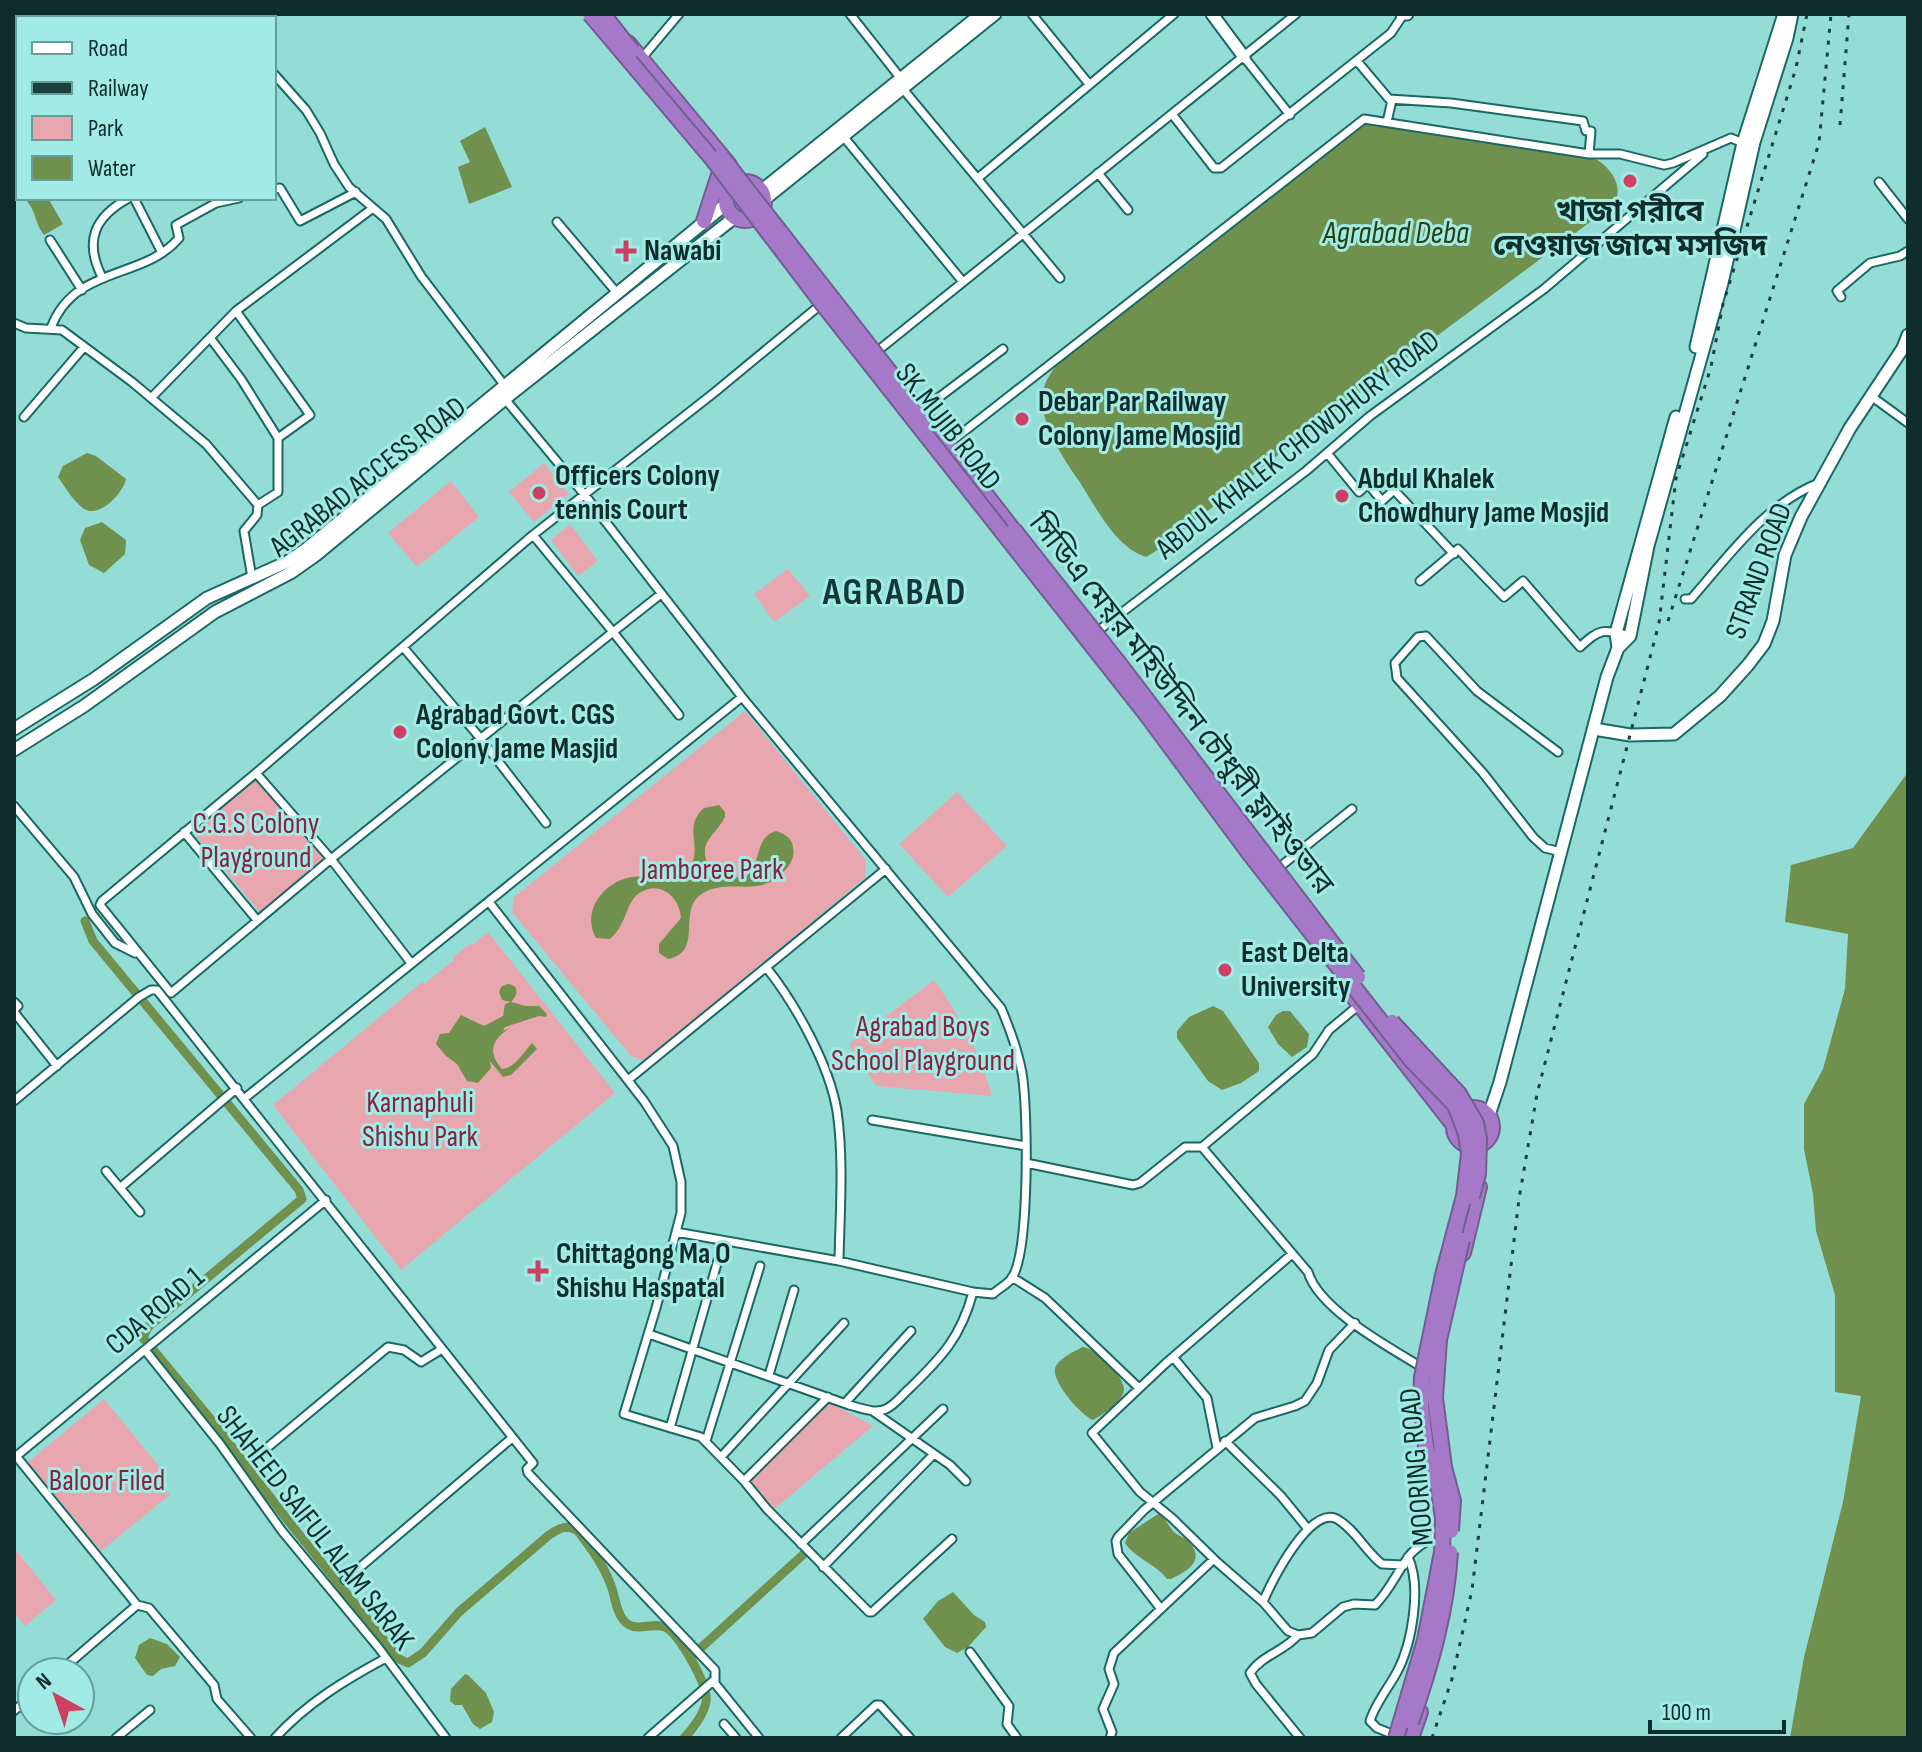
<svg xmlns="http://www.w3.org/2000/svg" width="1922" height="1752" viewBox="0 0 1922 1752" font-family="'Sofia Sans Condensed','Noto Sans Bengali',sans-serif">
<rect width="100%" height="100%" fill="#94ddd7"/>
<path fill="#e8a7af" d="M544,463L569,494L534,522L509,492Z
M451,481L479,517L417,567L388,533Z
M570,524L598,561L578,576L551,540Z
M788,569L810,596L774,622L754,594Z
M745,711L865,859V878L644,1061L631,1056L512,912L514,897Z
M252,771L325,858L260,912L187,825Z
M957,792L1007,846L948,897L899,844Z
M488,932L615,1093L401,1270L273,1105L422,982L424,984L454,960L453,957L471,943L473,944Z
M934,980C960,1017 980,1052 992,1096L876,1086L849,1044Z
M104,1399L166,1475L159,1481L170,1495L101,1551L28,1462Z
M829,1402L873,1426L773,1510L749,1481Z
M14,1548L56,1600L25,1626L14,1613Z"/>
<path fill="#70914d" d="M1368,123L1593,158C1606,163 1621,181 1617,196C1615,201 1611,204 1609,208L1302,436L1161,548L1146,557C1115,547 1096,507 1079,481C1063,458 1035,417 1044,387C1047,378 1053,369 1060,362C1074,348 1092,336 1108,324C1133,305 1159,285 1185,266C1244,220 1301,172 1361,126Z
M485,127L512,187L469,204L458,167L470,162L460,141Z
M48,198L63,224L44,235C34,222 37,212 25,199Z
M87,453L96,456L126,479C123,494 98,520 83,508C73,501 65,487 58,477L63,466Z
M102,522L126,540L125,554L104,573L89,565L80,540L85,528Z
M1908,772V1738H1790L1804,1657L1843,1502L1861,1396L1835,1392V1295L1816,1231L1813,1194L1804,1149V1104L1823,1069L1845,989L1848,934L1785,922L1791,865L1853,848Z
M719,805L725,812V817C714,838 696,842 710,869L729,879L748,875C762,861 754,838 776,831C785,834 792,838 793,847C795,856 791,864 785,870C761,899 732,878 705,892C674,907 706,952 668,959L659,953V944L681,918C680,898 661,880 641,892C625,901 628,924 610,939L596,938C581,912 603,882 631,877C649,874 671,885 686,870C707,851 680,829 704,808Z
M507,984C520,985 518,995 511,1002L526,1006H539L547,1014L546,1017L539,1016L505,1027L503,1031L510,1028C492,1039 487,1052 502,1069C515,1068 523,1053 532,1043L537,1049L511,1075L503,1077L490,1061L488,1049L491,1068L478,1083L467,1081L457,1064L446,1056L436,1044L440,1034L449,1033L461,1015L484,1026L503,1016L505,1004L511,1002L502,1000L499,992L501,987Z
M1213,1006L1223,1011L1259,1063V1071L1241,1083L1222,1090L1208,1081L1177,1038V1031L1189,1017Z
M1283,1011H1290L1309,1034L1307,1047L1292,1057L1278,1044L1268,1027L1276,1015Z
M1082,1347C1095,1347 1125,1377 1124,1390C1123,1402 1102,1415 1093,1420C1081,1416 1048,1378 1056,1366C1061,1357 1074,1352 1082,1347Z
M1158,1514H1162C1165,1519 1169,1526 1173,1531C1177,1536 1184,1536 1189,1542C1206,1561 1187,1571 1171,1579H1167C1156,1564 1136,1559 1125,1543L1129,1533Z
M953,1592L974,1615L985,1622L986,1627L968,1647L957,1653L945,1647L923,1619L938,1601Z
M150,1638L167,1644L180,1657L175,1666L161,1669L153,1676L147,1675L135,1658L139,1645Z
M465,1674L468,1675L486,1693L494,1712L492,1722L480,1729L473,1724L462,1705H455L450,1701L451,1689Z"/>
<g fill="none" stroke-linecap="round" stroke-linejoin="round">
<path stroke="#70914d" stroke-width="9" d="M85,921L93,941L299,1190L302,1199L148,1327L143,1338L145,1340
M154,1351L213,1422L289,1522L388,1645L399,1659L408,1663L423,1653L459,1612L549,1535C560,1528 565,1524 578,1531C590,1547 603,1564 610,1583C615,1594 615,1608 622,1618C633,1636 653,1620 667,1628C680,1636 709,1686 706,1702C704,1714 692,1730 684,1738
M692,1656L805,1553"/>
<g stroke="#1a6864" stroke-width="11">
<path id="street" d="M225,14L228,18
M850,14L902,80
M1032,14L1089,84
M1244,57L1290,115
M642,58L679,14
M1357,61L1389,99L1451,103L1583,121L1586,131H1591L1589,154
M274,74L306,110L320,133L334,164L349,187L386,219L421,276L505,386
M14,78L18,83
M903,89L1060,278
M1172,114L1214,168H1221L1391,33L1403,15
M1387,122L1392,100
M14,123L18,127
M843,136L963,282
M1098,173L1128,210
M978,178L1174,14
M1879,182L1908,219
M274,189L280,188L300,221L356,192
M14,195L18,191
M134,198L162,253
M216,203L239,198
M557,222L617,293
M50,240L82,290
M102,277C84,241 94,217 129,198
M1841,297L1837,291L1870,263L1900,256L1908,251
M14,323L26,328L62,330L132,382L206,444L258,505L257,515L244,531L252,578
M51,328C74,265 144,280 179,238L176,225L216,203L215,198
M211,339L241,379L278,438V492L258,505
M875,353L1296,14
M1871,396L1908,423
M152,397L236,311
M505,399L584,494L742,697L1001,1008C1010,1029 1018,1051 1022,1073C1028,1108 1030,1250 1012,1278C1008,1284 998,1289 993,1294L973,1292L839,1261L676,1232
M921,411L1003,349
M24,417L84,347
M278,438L310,415L236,311L373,208
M948,444L1364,119L1589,154H1620L1664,165L1673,163L1731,138L1743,143
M1327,453L1359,492L1368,484L1382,501L1394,490L1454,554
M1420,581L1458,549L1504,597L1523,581L1580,647C1600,628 1603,629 1630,636
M661,594L613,632L679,715
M1685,599H1691C1728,557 1765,504 1819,483
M1094,634L1306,471L1370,416L1544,289L1703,154
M403,647L481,739L546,823
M1558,752L1477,691L1426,636L1418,637L1395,663L1397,678L1483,773L1533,837L1545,848L1561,852
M256,773L331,859L613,632L533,535
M14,806L74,877L92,914L115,943L135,953
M184,832L257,920
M1276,870L1352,809
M489,902L644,1101L673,1146L681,1182V1213L656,1308L624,1414L701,1437L744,1481
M411,963L331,859L171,993L100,905L102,901L256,773L533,535L715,392L819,306
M766,967C796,1005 829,1064 837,1111C844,1160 840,1211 839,1261
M14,1002L18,1006L14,1010
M1359,1005L1329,1030L1313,1054L1202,1147L1308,1272C1319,1310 1392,1349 1425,1369
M14,1012L57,1066
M628,1080L886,869
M245,1098L742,697
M14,1101L139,997L151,990H157L533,1463L527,1469L528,1473L715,1670V1681
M872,1120L1026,1146
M1026,1163L1133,1185L1140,1183L1185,1147H1202
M106,1171L140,1212
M121,1187L237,1088
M1292,1254L1165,1364L1092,1433L1140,1492L1172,1518L1218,1563L1263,1602L1288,1631L1298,1635L1312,1633L1343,1607L1354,1604L1375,1605C1390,1590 1397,1572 1409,1556C1417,1546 1430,1539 1441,1533
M1012,1277L1045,1298L1139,1388
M649,1334L849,1405C861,1408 875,1414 886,1409C895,1405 902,1395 909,1389C942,1357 961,1337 973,1292
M145,1350L220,1444L282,1531L378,1647L446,1738
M1173,1357L1207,1398L1217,1448
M769,1375L794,1290
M828,1397L744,1481L767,1509L869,1612H872L952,1539
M845,1403L911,1331
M874,1412L950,1465L966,1481
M670,1428L718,1260
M706,1441L760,1266
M1225,1441L1281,1496L1308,1529
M268,1447L388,1347L404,1350L421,1362L442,1349
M16,1456L137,1605L149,1608L214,1685L217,1699L251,1738
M721,1457L844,1323
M14,1458L326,1200
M801,1544L943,1409
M823,1567L934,1454
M345,1580L512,1438
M1263,1602C1271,1582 1310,1505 1337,1519C1355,1529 1366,1552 1382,1564L1404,1565
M1161,1609L1118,1554L1116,1541L1118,1537L1144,1510L1255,1418L1295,1406L1305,1401L1317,1383L1329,1350L1355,1323
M1298,1635C1285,1651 1262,1655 1250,1673L1256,1684L1300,1738
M970,1652L1009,1706L1007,1724L1017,1738
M59,1672L137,1605
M14,1711L32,1695
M724,1724L736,1738
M1397,1736L1377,1728L1370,1721C1375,1704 1389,1687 1397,1672C1412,1644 1422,1586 1408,1557
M116,1738L150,1710
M275,1738C307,1703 345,1680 386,1658
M648,1738L713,1681L759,1738
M841,1738L876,1705H880L910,1738
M1110,1738L1112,1732L1103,1709L1114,1684L1109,1669L1114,1653L1214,1559"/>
</g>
<g stroke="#1a6864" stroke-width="15">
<path id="secondary" d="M1212,14L1244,57
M1402,14H1407
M762,190L981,14
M765,199L995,14
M1696,347L1743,143L1784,14
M1618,648L1616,633L1676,417
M14,729L94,679L207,598L287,562L306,549L726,204
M1594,729L1630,735L1674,734L1720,696L1748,665L1764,644L1773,621L1785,555L1801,517L1850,428L1903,348L1908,335
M14,750L84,706L215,612L292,572L316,555L511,394L735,217
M1489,1115L1500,1082L1607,677L1618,648L1630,636L1648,546L1722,283L1754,142L1787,38L1792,14"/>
</g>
<g stroke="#715e91" stroke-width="18">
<path id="highway" d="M628,43L729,165
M726 201a19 19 0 1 1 38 0a19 19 0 1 1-38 0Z
M704,221L719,175
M921,411L1021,540
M1345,986L1453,1124
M1454 1127a19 19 0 1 1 38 0a19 19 0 1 1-38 0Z
M1463,1253L1479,1187
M1411,1738L1420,1712"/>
</g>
<use href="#street" stroke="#fff" stroke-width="7"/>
<use href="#secondary" stroke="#fff" stroke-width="11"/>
<use href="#highway" stroke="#a678c8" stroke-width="14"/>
<path stroke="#1c403e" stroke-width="3" stroke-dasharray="4 8" stroke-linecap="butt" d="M1840,125L1849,14
M1668,621L1819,143L1831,14
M1432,1738L1452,1679L1472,1590L1519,1199L1537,1094L1659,623L1676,478L1711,367L1723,304L1796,68L1807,14"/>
<g stroke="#715e91" stroke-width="18" stroke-linecap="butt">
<path id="highway-bridge" d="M590,14L714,161L825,307L1146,714L1249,853L1411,1060L1455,1105L1466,1134L1469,1154L1464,1196L1443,1275L1422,1377L1421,1406L1426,1447L1438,1486L1443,1518L1442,1552L1425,1640L1396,1738
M603,14L632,51
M721,156L927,420
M1014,530L1121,666L1358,977
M1392,1022L1459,1094L1476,1123L1479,1139L1478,1174L1472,1197
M1451,1531L1453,1501L1444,1467L1435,1398L1439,1340L1462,1240
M1411,1722C1430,1668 1447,1610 1450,1552"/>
</g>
<use href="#highway-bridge" stroke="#a678c8" stroke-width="14"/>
</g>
<g fill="#ce3f62" stroke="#a1eae5" stroke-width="3">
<circle cx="1630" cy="181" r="8"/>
<path d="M622 239h8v8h8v8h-8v8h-8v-8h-8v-8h8z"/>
<circle cx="1022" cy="419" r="8"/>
<circle cx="539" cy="493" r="8"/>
<circle cx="1342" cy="496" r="8"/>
<circle cx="400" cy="732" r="8"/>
<circle cx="1225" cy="970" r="8"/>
<path d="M534 1259h8v8h8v8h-8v8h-8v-8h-8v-8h8z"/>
</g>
<g text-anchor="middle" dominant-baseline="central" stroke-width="6" stroke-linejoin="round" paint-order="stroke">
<g font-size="30" font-weight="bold" fill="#0e2d2b" stroke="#a1eae5" text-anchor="start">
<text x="1630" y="212" text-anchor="middle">খাজা গরীবে<tspan x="1630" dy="34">নেওয়াজ জামে মসজিদ</tspan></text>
<text x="644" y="251">Nawabi</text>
<text x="1038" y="402">Debar Par Railway<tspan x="1038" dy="34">Colony Jame Mosjid</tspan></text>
<text x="555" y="476">Officers Colony<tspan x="555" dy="34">tennis Court</tspan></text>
<text x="1358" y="479">Abdul Khalek<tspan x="1358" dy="34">Chowdhury Jame Mosjid</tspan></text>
<text x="416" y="715">Agrabad Govt. CGS<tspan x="416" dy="34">Colony Jame Masjid</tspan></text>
<text x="1241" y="953">East Delta<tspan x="1241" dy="34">University</tspan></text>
<text x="556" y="1254">Chittagong Ma O<tspan x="556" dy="34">Shishu Haspatal</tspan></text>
</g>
<g font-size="30" fill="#0e2d2b" stroke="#a1eae5">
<text transform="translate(948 427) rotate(52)">SK.MUJIB ROAD</text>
<text transform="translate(1298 445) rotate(-38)">ABDUL KHALEK CHOWDHURY ROAD</text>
<text transform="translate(368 477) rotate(-38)">AGRABAD ACCESS ROAD</text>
<text transform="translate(1759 571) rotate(-70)">STRAND ROAD</text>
<text transform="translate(1181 704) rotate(52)">সিডিএ মেয়র মহিউদ্দিন চৌধুরী ফ্লাইওভার</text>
<text transform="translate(155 1311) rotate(-40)">CDA ROAD 1</text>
<text transform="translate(1417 1467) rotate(-95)">MOORING ROAD</text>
<text transform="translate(315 1528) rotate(52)">SHAHEED SAIFUL ALAM SARAK</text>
</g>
<g font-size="30" fill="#85243c" stroke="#a1eae5">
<text x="256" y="824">C.G.S Colony<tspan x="256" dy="34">Playground</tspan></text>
<text x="712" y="870">Jamboree Park</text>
<text x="923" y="1027">Agrabad Boys<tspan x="923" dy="34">School Playground</tspan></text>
<text x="420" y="1103">Karnaphuli<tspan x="420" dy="34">Shishu Park</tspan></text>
<text x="107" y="1481">Baloor Filed</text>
</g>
<g font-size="32" font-style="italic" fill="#2a400e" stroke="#a1eae5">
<text x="1396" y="233">Agrabad Deba</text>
</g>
<g font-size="38" font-weight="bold" letter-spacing="2" fill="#123937" stroke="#a1eae5">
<text x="895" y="592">AGRABAD</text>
</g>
</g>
<rect width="1922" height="1752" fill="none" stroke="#0e2d2b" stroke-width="32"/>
<rect x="16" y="16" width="260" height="184" fill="#a1eae5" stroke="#669e9b" stroke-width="2"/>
<rect x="32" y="42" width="40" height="12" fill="#ffffff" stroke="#669e9b" stroke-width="2"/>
<text x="88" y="56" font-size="24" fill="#0e2d2b">Road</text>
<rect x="32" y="82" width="40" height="12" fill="#1c403e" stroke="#669e9b" stroke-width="2"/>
<text x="88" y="96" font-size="24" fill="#0e2d2b">Railway</text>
<rect x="32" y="116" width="40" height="24" fill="#e8a7af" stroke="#669e9b" stroke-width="2"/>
<text x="88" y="136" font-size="24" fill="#0e2d2b">Park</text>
<rect x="32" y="156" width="40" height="24" fill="#70914d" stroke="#669e9b" stroke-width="2"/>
<text x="88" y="176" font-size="24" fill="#0e2d2b">Water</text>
<g transform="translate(56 1696) rotate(320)"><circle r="38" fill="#a1eae5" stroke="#669e9b" stroke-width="2"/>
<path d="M0-6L14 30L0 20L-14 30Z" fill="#ce3f62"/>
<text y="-12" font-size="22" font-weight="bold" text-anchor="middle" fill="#0e2d2b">N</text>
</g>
<path d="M1650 1720v12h134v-12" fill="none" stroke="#0e2d2b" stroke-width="4"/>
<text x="1662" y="1720" font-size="24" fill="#0e2d2b" stroke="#a1eae5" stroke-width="6" paint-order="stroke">100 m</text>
</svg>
